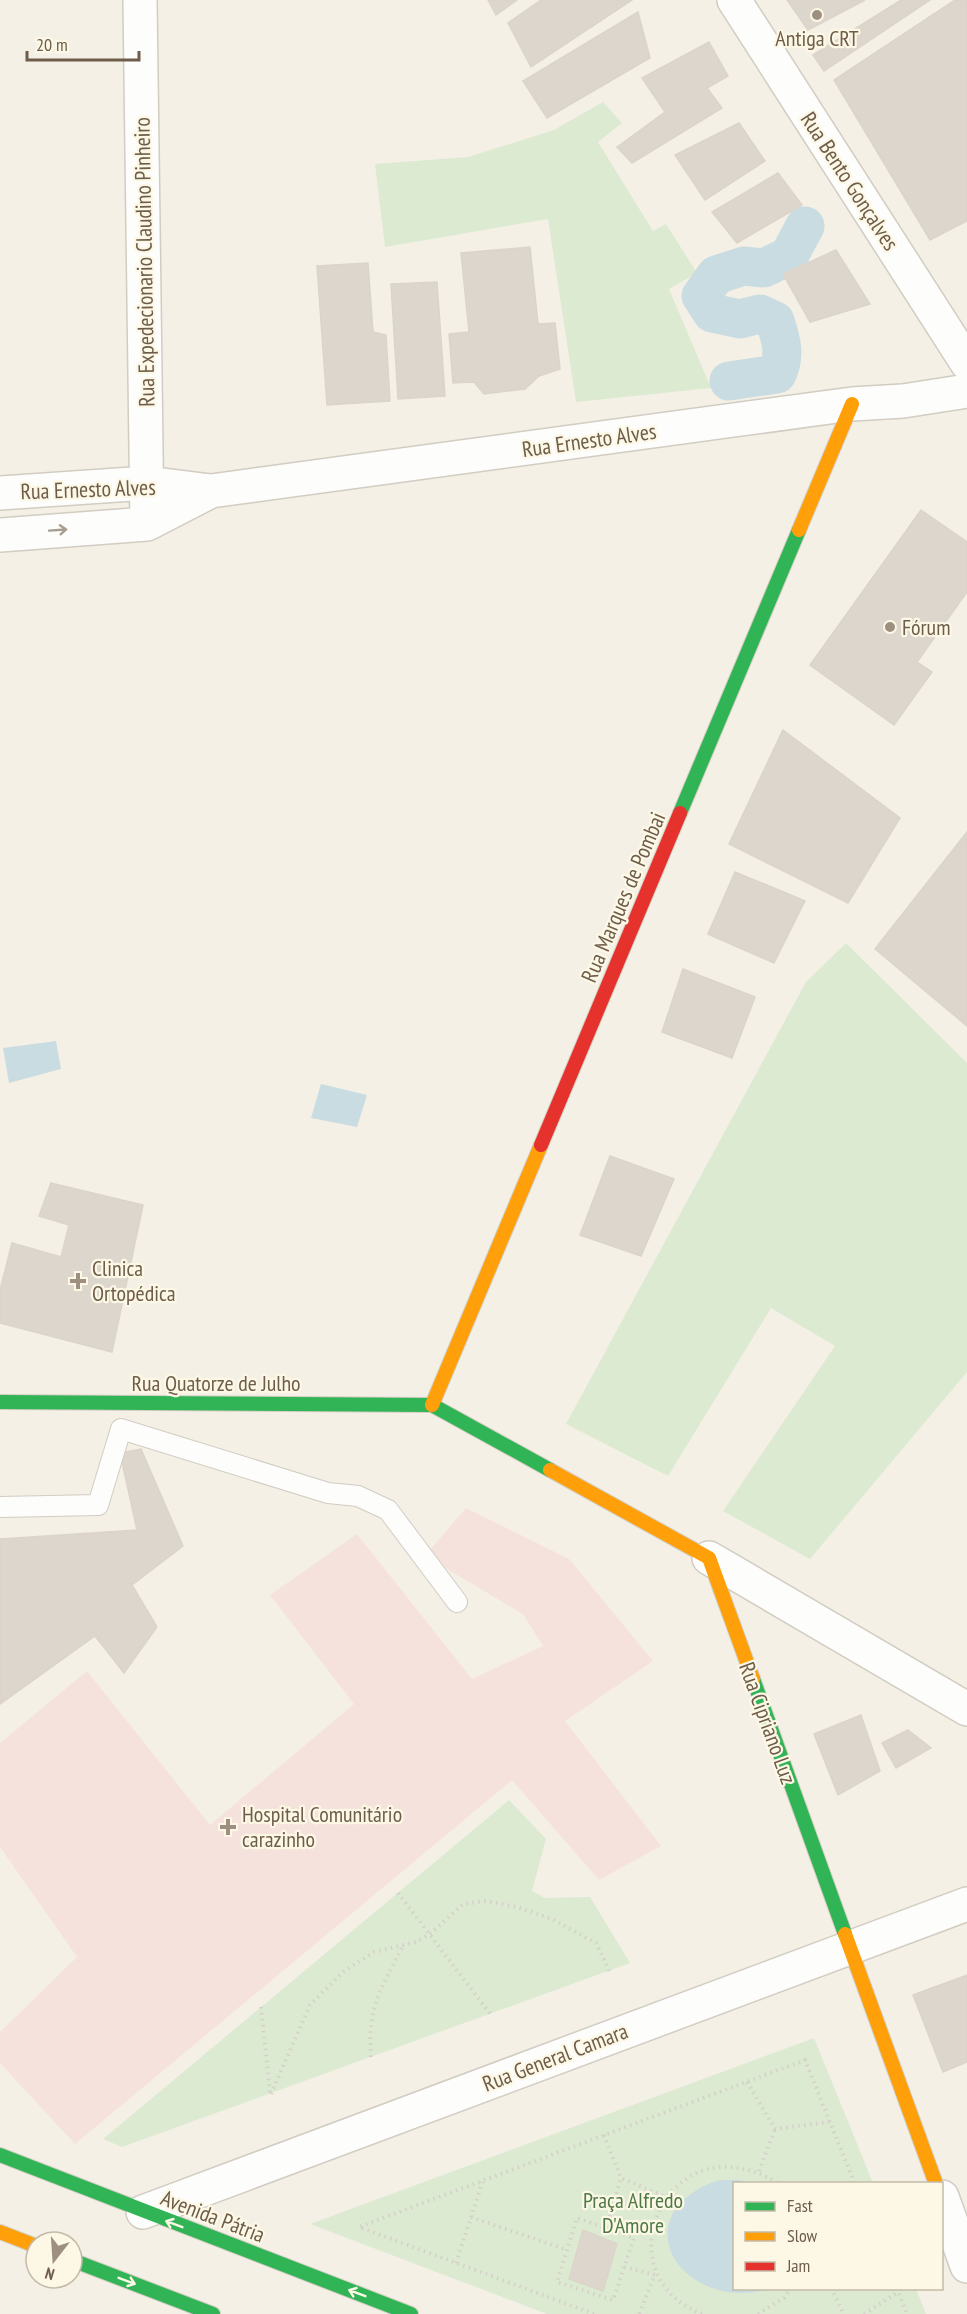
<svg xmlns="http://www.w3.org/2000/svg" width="967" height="2314" viewBox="0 0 967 2314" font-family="'PT Sans Narrow',sans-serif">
<rect width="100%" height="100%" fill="#f4f0e6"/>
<path fill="#f6e2dc" d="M466,1508L569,1559L653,1661L565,1721L661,1846L599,1880L512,1780L75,2144L0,2063V2032L77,1957L0,1847V1743L87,1671L210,1825L354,1704L270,1595L357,1534L472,1679L543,1646L523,1614L425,1556Z"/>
<path fill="#dcead2" d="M603,102L622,123L598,142L653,231L666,224L697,273L669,289L711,388L576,402L548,219L385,247L375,164L468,157L554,130Z
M846,943L967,1063V1372L810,1559L723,1511L835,1346L771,1308L668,1476L566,1424L806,982Z
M509,1800L546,1839L532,1891L545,1898L590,1897L630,1963L122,2147L103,2139Z
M814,2038L873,2183L734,2184V2288L916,2289L926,2314H547L310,2224Z"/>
<path fill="#c9dce2" d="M56,1041L61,1069L9,1083L3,1048Z
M321,1084L367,1095L357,1127L311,1118Z
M719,2180H739L749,2183L734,2184V2288L770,2289C680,2314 619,2214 719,2180Z"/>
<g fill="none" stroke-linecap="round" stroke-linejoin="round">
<path stroke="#c9dce2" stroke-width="39" d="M729,381L777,374C786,355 781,340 775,321L760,314L740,319L712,313L701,296L716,275L744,266L764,268L789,256L805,226"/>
</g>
<path fill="#ddd6cc" stroke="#dcd4c9" stroke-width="1.5" d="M488,0H517L496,15Z
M541,0H632L531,67L508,23Z
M787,0H865L808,30Z
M901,0H930L824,71L813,55Z
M955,0H967V221L930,240L834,80Z
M638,12L650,58L547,118L523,81Z
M709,42L728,76L707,88L722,108L632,163L617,147L665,112L642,78Z
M739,123L765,161L705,200L675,155Z
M778,173L802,205L737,243L712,212Z
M530,247L538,324L555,323L560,369L539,376L525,389L484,394L474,382L453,383L449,334L469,332L461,253Z
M836,250L870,304L810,322L783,274Z
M368,263L373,332L386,335L390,401L327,405L317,266Z
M437,282L445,396L398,399L391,284Z
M921,510L967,542V592L917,662L932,672L894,725L810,665Z
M783,730L900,818L848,903L729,844Z
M967,832V1026L875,949Z
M735,872L805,901L774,963L708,934Z
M683,969L755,997L732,1058L662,1032Z
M610,1156L674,1179L641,1256L580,1235Z
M51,1183L143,1205L112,1352L0,1323V1290L12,1243L61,1257L69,1225L39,1216Z
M141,1449L183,1546L132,1585L157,1627L124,1673L95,1636L0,1704V1539L137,1530L120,1453Z
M861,1715L880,1771L838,1795L814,1734Z
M908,1730L931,1748L896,1768L882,1743Z
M967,1975V2062L943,2072L913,1995Z
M583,2230L617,2244L603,2291L569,2279Z"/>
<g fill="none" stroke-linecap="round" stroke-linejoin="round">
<g stroke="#d2ccc2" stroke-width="22">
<path id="lane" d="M0,1507L98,1505L121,1429L328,1493L358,1496L388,1510L457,1602"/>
</g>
<g stroke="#d2ccc2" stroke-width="36">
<path id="street" d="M140,0L147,524
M734,0L967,363
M0,493L147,483L211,491L852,404L903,401L967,391
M0,535L147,524L211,491
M709,1558L967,1709
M942,2197L967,2266
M143,2212L967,1904"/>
</g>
<g stroke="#d3cec3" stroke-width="16">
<path id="fast" d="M680,813L799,530
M0,1402L432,1405L550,1470
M753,1679L845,1934
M0,2155L411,2314
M72,2260L213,2314"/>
</g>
<g stroke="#d3cec3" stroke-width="16">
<path id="slow" d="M799,530L852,404
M432,1405L541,1145
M550,1470L709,1558L753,1679
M845,1934L936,2184
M0,2232L36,2246"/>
</g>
<g stroke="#d3cec3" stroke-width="16">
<path id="jam" d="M541,1145L680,813"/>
</g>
<path stroke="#d5d0c9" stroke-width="4" stroke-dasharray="1.5 4.5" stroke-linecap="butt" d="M398,1893L491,2015
M261,2007L270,2093
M371,2057C367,2006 381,1989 403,1946
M747,2082L775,2129L830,2122
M271,2094L310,2005L343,1972L374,1952L416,1942L430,1934L463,1904L486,1901L517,1907L552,1919L596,1943L610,1972
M604,2135L621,2178
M759,2171L775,2129
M471,2217L567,2250
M606,2228L621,2178L666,2197
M456,2263L483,2181
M624,2267L613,2300L557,2282L577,2218L634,2238L624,2267L655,2275L639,2314
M831,2288L844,2314
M897,2288L907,2314
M594,2314L359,2227L805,2060L855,2184
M702,2314C597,2273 671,2115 779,2184
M758,2314L784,2298L791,2288
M864,2314L898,2292"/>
<use href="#lane" stroke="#fdfdfb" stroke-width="20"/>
<use href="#street" stroke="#fdfdfb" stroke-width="33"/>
<use href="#fast" stroke="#30b455" stroke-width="14"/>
<use href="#slow" stroke="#ff9f0a" stroke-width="14"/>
<use href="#jam" stroke="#e5322d" stroke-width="14"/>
</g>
<defs><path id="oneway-shaft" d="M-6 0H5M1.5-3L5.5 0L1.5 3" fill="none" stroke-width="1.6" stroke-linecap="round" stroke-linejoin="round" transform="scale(1.5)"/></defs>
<use stroke="#a79d91" href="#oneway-shaft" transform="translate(58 530) rotate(-4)"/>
<g stroke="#fdf8e6">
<use href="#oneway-shaft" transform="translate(174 2224) rotate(-159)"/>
<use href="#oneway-shaft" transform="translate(127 2281) rotate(21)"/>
<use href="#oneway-shaft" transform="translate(357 2293) rotate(-159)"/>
</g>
<g fill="#9d9081" stroke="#fdf8e6" stroke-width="2">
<circle cx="817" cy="15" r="6"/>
<circle cx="890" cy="627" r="6"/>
<path d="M75 1272h6v6h6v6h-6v6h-6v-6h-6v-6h6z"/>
<path d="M225 1818h6v6h6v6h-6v6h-6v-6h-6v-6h6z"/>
</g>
<g text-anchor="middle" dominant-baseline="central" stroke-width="4.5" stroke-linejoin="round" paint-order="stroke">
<g font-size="22" fill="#6e5d4a" stroke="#fdf8e6" text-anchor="start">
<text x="817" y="38" text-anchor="middle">Antiga CRT</text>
<text x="902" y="627">Fórum</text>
<text x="92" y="1268">Clinica<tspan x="92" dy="25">Ortopédica</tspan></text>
<text x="242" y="1814">Hospital Comunitário<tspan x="242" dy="25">carazinho</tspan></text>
</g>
<g font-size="22" fill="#6e5d4a" stroke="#fdf8e6">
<text transform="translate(850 181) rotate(57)">Rua Bento Gonçalves</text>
<text transform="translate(144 262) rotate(-91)">Rua Expedecionario Claudino Pinheiro</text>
<text transform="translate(589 440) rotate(-8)">Rua Ernesto Alves</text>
<text transform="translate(88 489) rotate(-2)">Rua Ernesto Alves</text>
<text transform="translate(623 897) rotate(-67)">Rua Marques de Pombai</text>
<text x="216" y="1383">Rua Quatorze de Julho</text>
<text transform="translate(768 1723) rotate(70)">Rua Cipriano Luz</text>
<text transform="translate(555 2057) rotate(-21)">Rua General Camara</text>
<text transform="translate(213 2216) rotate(21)">Avenida Pátria</text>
</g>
<g font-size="22" fill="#4d7946" stroke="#fdf8e6">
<text x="633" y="2200">Praça Alfredo<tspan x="633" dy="25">D'Amore</tspan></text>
</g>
</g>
<rect x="733" y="2182" width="210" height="108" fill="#fdf8e6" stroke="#c4baa8" stroke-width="1.5"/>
<rect x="745" y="2202" width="30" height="9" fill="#30b455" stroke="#c4baa8" stroke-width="1.5"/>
<text x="787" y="2212" font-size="18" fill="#6e5d4a">Fast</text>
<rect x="745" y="2232" width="30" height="9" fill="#ff9f0a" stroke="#c4baa8" stroke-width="1.5"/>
<text x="787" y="2242" font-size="18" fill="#6e5d4a">Slow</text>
<rect x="745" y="2262" width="30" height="9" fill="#e5322d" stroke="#c4baa8" stroke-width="1.5"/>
<text x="787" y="2272" font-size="18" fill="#6e5d4a">Jam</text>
<g transform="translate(54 2260) rotate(197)"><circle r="28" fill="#fdf8e6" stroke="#c4baa8" stroke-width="1.5"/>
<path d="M0-4.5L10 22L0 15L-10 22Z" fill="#9d9081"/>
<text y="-9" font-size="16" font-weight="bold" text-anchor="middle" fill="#6e5d4a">N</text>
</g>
<path d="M27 51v9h112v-9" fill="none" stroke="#6e5d4a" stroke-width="3"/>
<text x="36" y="51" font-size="18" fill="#6e5d4a" stroke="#fdf8e6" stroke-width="4.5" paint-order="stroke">20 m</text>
</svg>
